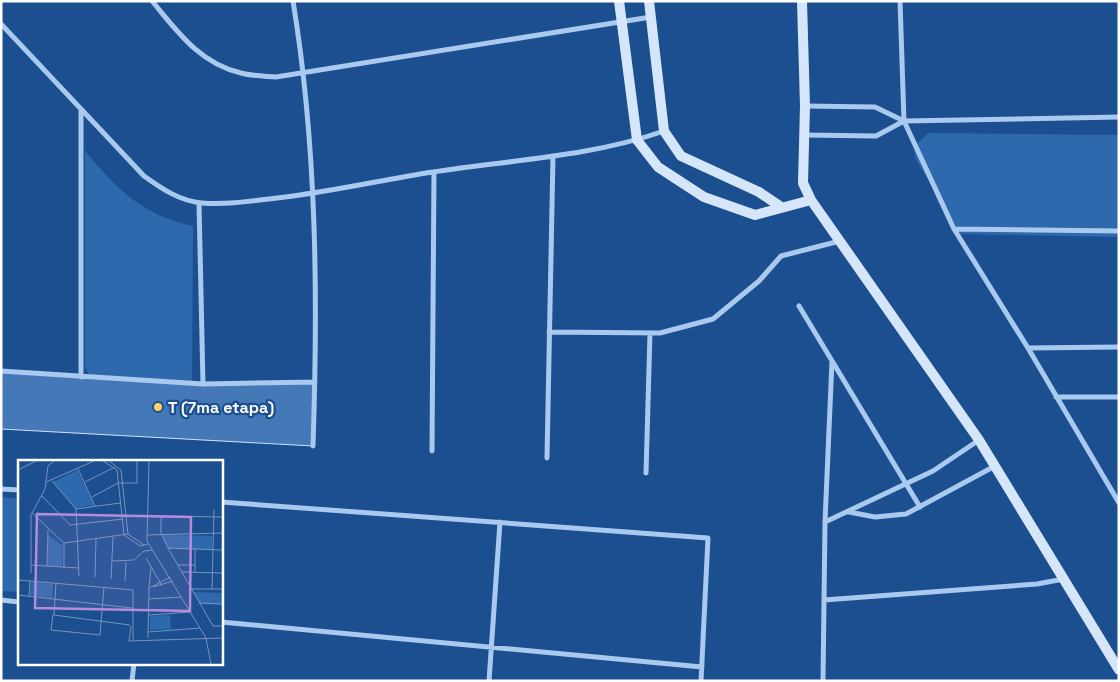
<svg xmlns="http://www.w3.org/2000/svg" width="1120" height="682" viewBox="0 0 1120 682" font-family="'Space Grotesk',sans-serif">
<rect width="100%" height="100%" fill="#1b4f8f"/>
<path fill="#2e69ad" d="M928,133L1119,135V237L961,234L915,158L914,147Z
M85,151C118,190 142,215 193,226L192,383L89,376L85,365Z
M1,497L19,499V592L1,591Z"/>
<path fill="#4478b7" stroke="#cfe3fa" d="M1,371L203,384L315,382L313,446L1,429Z"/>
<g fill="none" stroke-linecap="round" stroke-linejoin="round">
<path stroke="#a9c9ee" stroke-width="5" d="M152,1C177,31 200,64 241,73C252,76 264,76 276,77L651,17
M293,1C317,147 318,298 313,446
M900,1L904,121L954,229L1028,348L1119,503
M1,24L144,176C162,189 180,201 202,203C227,205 252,201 277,198C330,192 381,180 433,172C510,160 590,157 664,131
M805,106L875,107L904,121L1119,117
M81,109V377
M805,135L876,136L904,121
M199,203L203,384
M954,229L1119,231
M799,306L920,507
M549,332L660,333L713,319L759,281L781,256L840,241
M1028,348L1119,347
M1,371L203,384L315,382
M1056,397H1119
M432,451L434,172
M547,458L553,156
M646,473L650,333
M1,489L19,490
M221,502L708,538L701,681
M849,512L875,517L906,514L995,466
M825,522L832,361
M1,600L19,602
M824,600L1037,584L1064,579
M221,622L702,667
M132,681L134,663
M489,681L500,522
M823,681L825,522L933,471L979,440"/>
<path stroke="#d6e6fa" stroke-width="10" d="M619,1L637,140L658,167L704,197L755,215L811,200
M649,1L664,131L681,156L759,192L781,207
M802,1L805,106L803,183L811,200L979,440L1119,670"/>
</g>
<circle fill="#ffd166" stroke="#1b4f8f" stroke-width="2" cx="158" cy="407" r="5"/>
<g text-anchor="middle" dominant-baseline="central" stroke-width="4.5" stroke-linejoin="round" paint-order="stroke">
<g font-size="16" font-weight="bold" fill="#fff" stroke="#1b4f8f" text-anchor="start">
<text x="168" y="407">T (7ma etapa)</text>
</g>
</g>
<g transform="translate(18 460)">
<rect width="205" height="205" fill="#1b4f8f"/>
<path d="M59,10L76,45L57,48L35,22ZM30,75L45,86L44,107L30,106ZM146,75L194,76V90L151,89L145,78ZM13,122L35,124L34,138L12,135ZM176,132L205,133V145L182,144ZM152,155L153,169L132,170V156Z" fill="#2e69ad"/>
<path fill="none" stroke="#7695bc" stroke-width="1" d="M85,1L99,10L106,75L122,86L130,84M91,1L103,10L110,74L126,85M131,1L129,81L188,178L193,204M60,9L77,46M0,10L18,1M34,21L58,49L61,116M28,22L76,1M67,22L97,7M24,36L52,65L105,59M74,37L100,23H119V1M58,49L102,43M14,53L46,83L110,74M136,56L205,57M143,56V73L150,88L195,166H205M129,75L205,73M46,83V108M150,88L205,90M128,98L144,126M94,101L116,100L126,91L134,90M13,105L61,108M160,105H177M29,106L30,70M164,112L205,113M177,112V89M13,113V55L27,29L30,6L36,1M77,117L78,79M93,119L95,77M0,120L115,130V180M107,121L108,102M38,123L36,155L112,165M135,127L155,121M131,128L133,107M173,129H205M194,129L196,50M0,135L114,148M11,136L12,121M131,139L164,137M181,143L205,144M35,154L33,170L82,175L86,127M131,155L173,152M113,166L111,181L205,178M130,172L182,168M130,178L131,128L153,117"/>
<path fill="#b68bdc" fill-opacity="0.15" stroke="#b68bdc" stroke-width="2.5" d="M19,54L173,57L172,151L17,148Z"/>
<rect width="205" height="205" fill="none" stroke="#fff" stroke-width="2.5"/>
</g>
<rect width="1120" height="682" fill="none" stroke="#ffffff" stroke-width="5"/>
</svg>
